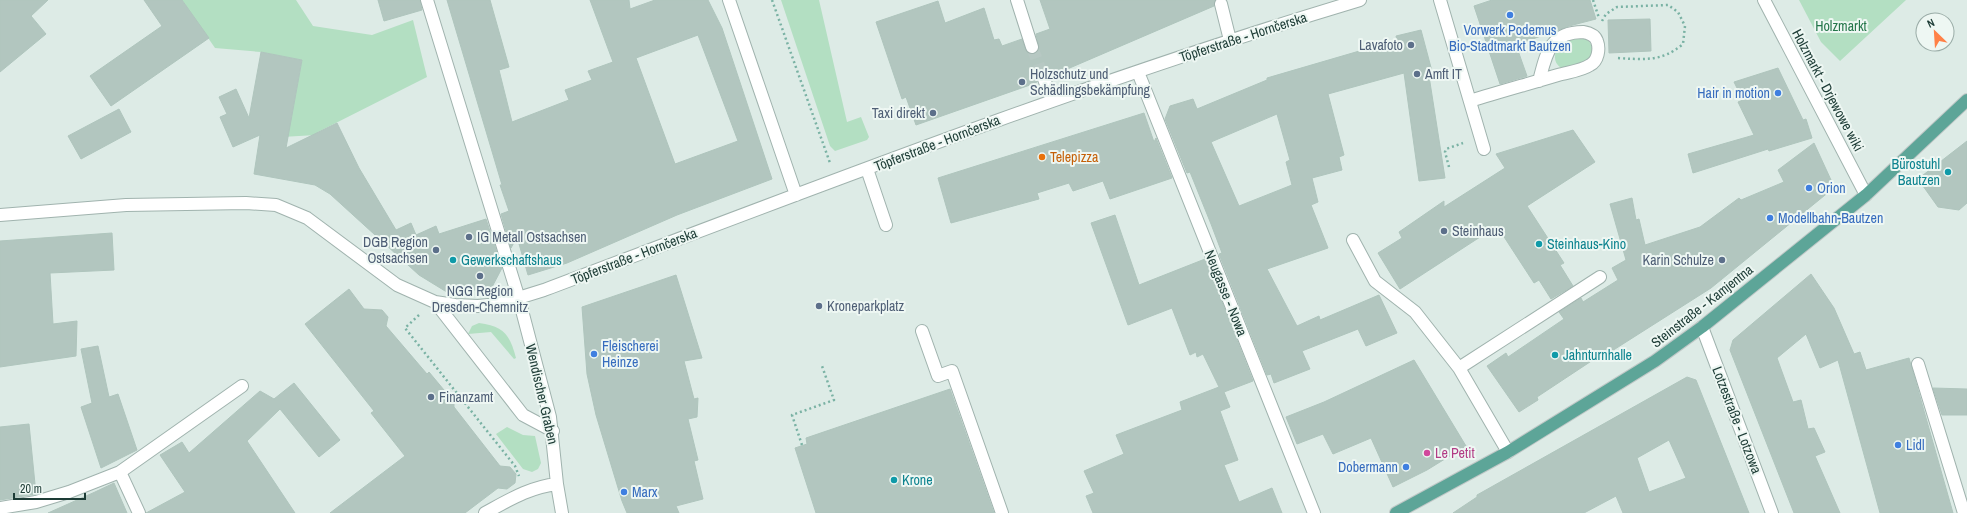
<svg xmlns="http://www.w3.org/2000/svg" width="1967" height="513" viewBox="0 0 1967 513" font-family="'Archivo Narrow',sans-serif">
<rect width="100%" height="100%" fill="#ddebe6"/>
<path fill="#b3dfc2" d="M182,0H296L313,26L372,35L413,20L427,77L318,132L316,135L282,137L291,119L302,60L261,52L215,48Z
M781,0H819L847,122L861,117L869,137L867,140L835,151L830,146Z
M1799,0H1906L1840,61L1821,42Z
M1583,37C1595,42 1595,58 1583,63C1577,66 1568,67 1561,68C1553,62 1554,55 1558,46L1573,38Z
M479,323C504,326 510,335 516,358L514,359L491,332L468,334L472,326Z
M507,427L523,435L535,436L541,463L538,469L532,472L523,469L496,434Z"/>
<path fill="#b2c6bf" stroke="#afc5bd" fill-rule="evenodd" d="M0,0H48L31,16L46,34L0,72Z
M144,0H182L209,38L111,106L90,76L162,26Z
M378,0H420L422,10L384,21Z
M447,0H490L509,67L499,70L512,122L569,100L565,90L592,80L588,71L613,62L590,0H629L630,9L655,0H708L722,28L772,179L677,215L567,263L528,275L517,237L511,248L501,214L509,211L500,185H502ZM698,35L738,141L675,164L636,58Z
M1040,0H1215L1214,6L1051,76L1046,72H1041L1037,77V82L1030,85L916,125L906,97L902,99L876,22L938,1L945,23L984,8L994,40L999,39L1002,46L1022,39L1027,52L1034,54L1039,48L1036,34L1050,29Z
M1492,0H1590L1596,19L1569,26L1516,45L1527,76L1500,84L1474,6Z
M1650,19L1651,51L1609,53L1608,20Z
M1421,30L1433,75L1429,76L1445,178L1419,181L1404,73L1328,94L1344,155L1339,157L1342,170L1312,178L1318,202L1311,205L1328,248L1267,269L1297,326L1319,316L1320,320L1379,295L1397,333L1366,346L1358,329L1302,351L1310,369L1274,383L1271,374L1267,375L1219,254L1222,253L1211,224L1190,172L1187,173L1165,119L1170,106L1193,99L1197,109L1267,80V78L1397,40L1396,36ZM1277,114L1290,160L1286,162L1292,185L1239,206L1211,142Z
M261,52L302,60L286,148L337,123L359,168L396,230L411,223L416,235L436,226L439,234L486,219L502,268L492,287L450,294L419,275L330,194L315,185L254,174L260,135L233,147L220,117L227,114L219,97L236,89L249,118Z
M1778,68L1803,120L1806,119L1812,138L1769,151L1768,149L1693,173L1688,154L1754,135L1738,102L1743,100L1734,82Z
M119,109L131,132L81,159L68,136Z
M1144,113L1154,142L1156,138L1172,178L1110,199L1103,181L1073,191L1069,183L1037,193L1039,199L951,223L938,178Z
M1573,130L1595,162L1527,206L1564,263L1560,265L1573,286L1551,299L1539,280L1534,283L1497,226L1400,289L1378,253L1402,238L1399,232L1444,201V207L1505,168L1496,154Z
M1967,141V203L1959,210L1938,207L1918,179Z
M1814,143L1831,180L1830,191L1711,288L1604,356L1602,354L1537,397L1538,400L1519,412L1487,366L1506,353L1508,357L1564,319L1559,312L1581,298L1583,302L1618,280L1612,268L1626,260L1610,204L1632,198L1636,220L1639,219L1645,245L1700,227L1739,198L1741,200L1784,182L1778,170Z
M1115,215L1139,285L1205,259L1253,381L1224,392L1230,407L1220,411L1238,460L1224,465L1239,502L1272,488L1282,513H1093L1086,496L1094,493L1084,471L1124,454L1116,435L1182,410L1180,402L1219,387L1203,354L1197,357L1196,352L1190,355L1172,308L1128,325L1091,223Z
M112,233L114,270L50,273L53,324L77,321L76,356L0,367V241Z
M1811,274L1834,308L1854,354L1860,352L1866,370L1909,358L1953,513H1880L1838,360L1820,368L1806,334L1777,358L1793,402L1801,400L1808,429L1814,428L1825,452L1815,456L1840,513H1794L1730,350L1733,340Z
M676,275L702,358L684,361L694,399L698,398L697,417L688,419L698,460L694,461L703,499L676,506L679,513H627L622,501L596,415L587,374L582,307Z
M349,289L364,309L382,310L388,317L386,326L427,374L429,372L454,402V407L500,466L510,467L516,474L515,483L507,489L498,488L465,513H330L405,456L371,413L374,411L305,324Z
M98,346L109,397L118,394L137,450L101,468L81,407L92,403L81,349Z
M1414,360L1466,446L1427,470L1393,487L1371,438L1333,454L1323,434L1297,444L1286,417L1324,402Z
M1687,377L1696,380L1749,513H1623L1616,496L1584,513H1453L1477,497V495ZM1669,440L1686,478L1649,492L1637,458Z
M294,383L340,440L319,457L280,409L247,441L295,513H146L185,492L160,455L182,442L189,453L260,391L274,399Z
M1933,388L1967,389V415H1942Z
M950,389L994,513H816L795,448L807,444L806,438Z
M29,424L36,494L0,500V427Z
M114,483L127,513H48L95,492Z"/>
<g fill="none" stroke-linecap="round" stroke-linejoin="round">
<path stroke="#b7c8c3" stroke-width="12" stroke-dasharray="12 6" stroke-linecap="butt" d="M1032,47L1044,79"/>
<g stroke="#a0b3ae" stroke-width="14">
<path id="minor" d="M427,0L519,299L550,417L557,484L562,513
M729,0L796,195
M1017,0L1032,47
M1440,0L1484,149
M1764,0L1866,195
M1221,4L1230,40
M1138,72L1314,513
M1044,79L1052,100
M1470,101C1499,92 1528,84 1558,75C1568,72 1581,71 1590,65C1598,61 1600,49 1597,41C1595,35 1589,33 1583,32C1549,32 1546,55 1539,81
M867,169L886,225
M0,215L126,205L246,203L276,205L307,218L397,285L435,302L455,305L478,306L499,304L544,290C814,188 1083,83 1360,0
M1353,240L1375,281L1415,312L1459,368L1508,452
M435,302L523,415L553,431
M1702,327L1772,513
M922,331L938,376L952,371L1002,513
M1918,364L1964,513
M1459,368L1600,277
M120,472L139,513
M0,508L36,502L69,492L120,472L242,386
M485,513C509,500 530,487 557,484"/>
</g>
<g stroke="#c0c8c7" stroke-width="14">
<path id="major" d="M1396,513L1508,452L1655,361L1702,327L1866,195L1967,100"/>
</g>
<path stroke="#7ab2a4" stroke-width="2.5" stroke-dasharray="2 3" stroke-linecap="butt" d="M772,0L830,163
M1593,0L1599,18
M1602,21L1606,14L1617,7L1668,5L1678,12L1685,26L1683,44C1661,63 1642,59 1615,58
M1449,167L1445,152L1446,149L1463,143
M419,315L405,328L515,466L519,476
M802,445L792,415L834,400L822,366"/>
<use href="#minor" stroke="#fff" stroke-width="12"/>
<use href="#major" stroke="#5da598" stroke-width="12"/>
</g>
<g fill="#3f7fe0" stroke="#eef7f3" stroke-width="1.5">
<circle cx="1510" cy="15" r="4"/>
<circle cx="1778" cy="93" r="4"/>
<circle cx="1809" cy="188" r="4"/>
<circle cx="1770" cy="218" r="4"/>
<circle cx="594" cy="354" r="4"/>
<circle cx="1898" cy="445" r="4"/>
<circle cx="1406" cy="467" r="4"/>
<circle cx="624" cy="492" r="4"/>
</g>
<g fill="#5c6f8a" stroke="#eef7f3" stroke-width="1.5">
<circle cx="1411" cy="45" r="4"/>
<circle cx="1417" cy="74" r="4"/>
<circle cx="1022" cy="82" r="4"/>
<circle cx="933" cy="113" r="4"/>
<circle cx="1444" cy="231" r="4"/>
<circle cx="469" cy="237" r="4"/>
<circle cx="436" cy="250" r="4"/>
<circle cx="1722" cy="260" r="4"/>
<circle cx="480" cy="276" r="4"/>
<circle cx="819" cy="306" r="4"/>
<circle cx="431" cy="397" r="4"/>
</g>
<circle fill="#e8710a" stroke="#eef7f3" stroke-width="1.5" cx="1042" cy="157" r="4"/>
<g fill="#0f9aa8" stroke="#eef7f3" stroke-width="1.5">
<circle cx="1948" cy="172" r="4"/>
<circle cx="1539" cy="244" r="4"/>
<circle cx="453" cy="260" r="4"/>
<circle cx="1555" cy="355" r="4"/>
<circle cx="894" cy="480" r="4"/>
</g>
<circle fill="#d1479c" stroke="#eef7f3" stroke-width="1.5" cx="1427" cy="453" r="4"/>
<g text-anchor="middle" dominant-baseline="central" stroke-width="4" stroke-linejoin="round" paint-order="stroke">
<g font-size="14" fill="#24764a" stroke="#eef7f3">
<text x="1841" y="26">Holzmarkt</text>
</g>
<g font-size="14" fill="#366cbe" stroke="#eef7f3" text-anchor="start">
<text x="1510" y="30" text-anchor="middle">Vorwerk Podemus<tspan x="1510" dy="16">Bio-Stadtmarkt Bautzen</tspan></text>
<text x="1770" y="93" text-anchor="end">Hair in motion</text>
<text x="1817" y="188">Orion</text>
<text x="1778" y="218">Modellbahn-Bautzen</text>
<text x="602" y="346">Fleischerei<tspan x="602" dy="16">Heinze</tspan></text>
<text x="1906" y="445">Lidl</text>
<text x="1398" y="467" text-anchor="end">Dobermann</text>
<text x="632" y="492">Marx</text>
</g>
<g font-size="14" fill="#1d3c36" stroke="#eef7f3">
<text transform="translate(1243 37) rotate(-18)">Töpferstraße - Hornčerska</text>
<text transform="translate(1828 90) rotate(62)">Holzmarkt - Drjewowe wiki</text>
<text transform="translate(937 143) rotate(-21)">Töpferstraße - Hornčerska</text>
<text transform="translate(634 256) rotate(-21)">Töpferstraße - Hornčerska</text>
<text transform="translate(1226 293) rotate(68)">Neugasse - Nowa</text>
<text transform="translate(1702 306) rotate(-38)">Steinstraße - Kamjentna</text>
<text transform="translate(542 394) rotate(77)">Wendischer Graben</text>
<text transform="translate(1737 420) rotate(69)">Lotzestraße - Lotzowa</text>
</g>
<g font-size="14" fill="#4e5e75" stroke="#eef7f3" text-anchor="start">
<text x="1403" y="45" text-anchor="end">Lavafoto</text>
<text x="1030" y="74">Holzschutz und<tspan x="1030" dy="16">Schädlingsbekämpfung</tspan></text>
<text x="1425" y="74">Amft IT</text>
<text x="925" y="113" text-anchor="end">Taxi direkt</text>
<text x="1452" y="231">Steinhaus</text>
<text x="477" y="237">IG Metall Ostsachsen</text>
<text x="428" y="242" text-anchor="end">DGB Region<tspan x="428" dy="16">Ostsachsen</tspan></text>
<text x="1714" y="260" text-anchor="end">Karin Schulze</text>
<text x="480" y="291" text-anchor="middle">NGG Region<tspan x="480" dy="16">Dresden-Chemnitz</tspan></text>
<text x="827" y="306">Kroneparkplatz</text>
<text x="439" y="397">Finanzamt</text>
</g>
<g font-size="14" fill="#c56008" stroke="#eef7f3" text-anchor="start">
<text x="1050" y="157">Telepizza</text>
</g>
<g font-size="14" fill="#0d838f" stroke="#eef7f3" text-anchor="start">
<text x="1940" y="164" text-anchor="end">Bürostuhl<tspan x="1940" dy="16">Bautzen</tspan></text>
<text x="1547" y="244">Steinhaus-Kino</text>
<text x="461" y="260">Gewerkschaftshaus</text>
<text x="1563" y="355">Jahnturnhalle</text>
<text x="902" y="480">Krone</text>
</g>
<g font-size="14" fill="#b23c85" stroke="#eef7f3" text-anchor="start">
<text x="1435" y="453">Le Petit</text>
</g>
</g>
<g transform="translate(1935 32) rotate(335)"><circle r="19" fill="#eef7f3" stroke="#9aaca7"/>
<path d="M0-3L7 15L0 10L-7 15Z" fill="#ff8147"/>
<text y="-6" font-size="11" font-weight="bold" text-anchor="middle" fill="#1d3c36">N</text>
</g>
<path d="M14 493v6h71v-6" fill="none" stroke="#1d3c36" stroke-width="2"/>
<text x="20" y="493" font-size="12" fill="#1d3c36" stroke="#eef7f3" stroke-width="3" paint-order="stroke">20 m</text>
</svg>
